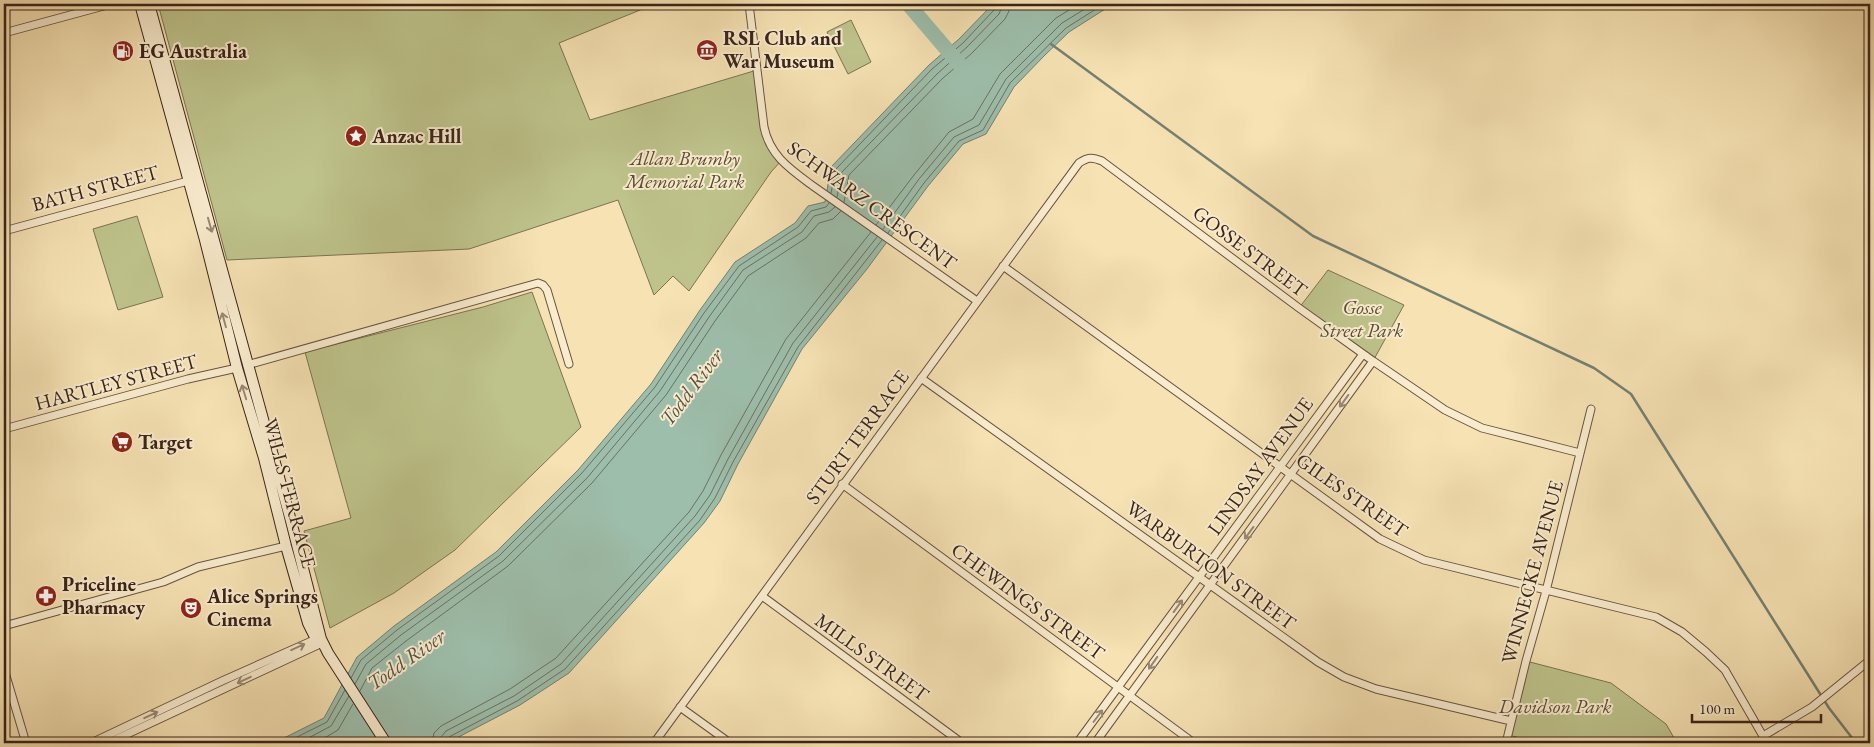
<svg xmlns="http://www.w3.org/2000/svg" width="1874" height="747" viewBox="0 0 1874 747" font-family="'EB Garamond',serif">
<rect width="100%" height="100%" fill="#f6e2b3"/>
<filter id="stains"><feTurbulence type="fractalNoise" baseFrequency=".004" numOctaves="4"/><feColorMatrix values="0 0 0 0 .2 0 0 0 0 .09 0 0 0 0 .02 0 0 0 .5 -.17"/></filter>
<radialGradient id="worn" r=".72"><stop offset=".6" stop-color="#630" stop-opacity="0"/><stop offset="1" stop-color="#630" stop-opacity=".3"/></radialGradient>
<path fill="#bec38b" stroke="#7c7352" d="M158,4H685L650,6L559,43L590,120L757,70L764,127L781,161L771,172L689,291L673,276L654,295L618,200L469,249L227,260Z
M851,20L871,62L848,74L827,32Z
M137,216L163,297L118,310L93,229Z
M1328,270L1404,305L1373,361L1299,308Z
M532,292L581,427L455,550L394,593L330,628L304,531L351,518L305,352L483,307Z
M1526,661L1611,683L1666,724L1677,743H1542L1508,735Z"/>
<path fill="#9dbeab" stroke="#758071" d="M993,4H1113L1069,32L1045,55L1014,87L986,134L963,144L928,186L867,269L802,349L738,464L720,501L704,523L569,673L520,705L447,743H274L324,718L357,657L394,626L496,552L578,470L651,384L700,310L735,262L795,223L808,206L825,202L831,167L929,65L959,39Z"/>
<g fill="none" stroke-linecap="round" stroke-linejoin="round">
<path stroke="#6c7062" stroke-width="1" d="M831,193L836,169L932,69L963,43L995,9L996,4
M837,197L842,172L937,74L967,47L999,14L1003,4
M844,202L849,175L942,79L972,53L1005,19L1009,11L1010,4
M876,225L914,175L949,132L973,119L1000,74L1056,18L1079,4
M883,229L919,179L954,137L979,125L1006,79L1062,23L1093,4
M888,233L924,183L959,141L983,130L1010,83L1066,28L1104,4
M351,678L361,660L397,630L499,556L582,473L655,387L704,313L739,266L798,227L811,211L826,207L829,203
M355,684L366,664L401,635L503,561L587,478L660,391L709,317L743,270L802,232L814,216L829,212L835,207
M360,691L372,668L406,641L508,566L592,483L666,395L715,321L748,276L806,238L819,223L833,219L841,211
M285,743L327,722L345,690
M299,743L331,726L349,696
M316,743L338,730L353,704
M432,743L434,733L441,726L510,689L556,658L689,512L703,491L721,455L786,339L871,232
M440,743L441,737L446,731L514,696L561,664L695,516L710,495L728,459L793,343L877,237
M446,743L449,737L517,701L565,669L700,520L715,498L733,462L798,347L882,240"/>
<path stroke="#758071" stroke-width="2.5" d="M1051,44L1313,236L1594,368L1631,394L1829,708L1856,743"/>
<path stroke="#9dbeab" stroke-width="15" d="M908,4L960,65"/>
<g stroke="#695340" stroke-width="9">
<path id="minor" d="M749,4L764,127C770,156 790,169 813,186L977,301
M4,33L111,4
M4,231L188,181
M1003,266L1380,539L1424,560L1656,617L1682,632L1706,652L1725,670L1767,743
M247,365L538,283L543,285L547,290L569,364
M921,378L1318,662L1344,677L1376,689L1511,721
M4,429L188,379L237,368
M842,484L1194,743
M762,596L962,743
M4,626L163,582L198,567L286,546
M4,669L26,743
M680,707L730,743
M1763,736L1812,707L1870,660
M91,743L222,681L316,639
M108,743L320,644
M654,743L1079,163C1088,157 1092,157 1102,161L1299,308L1373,361L1445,410L1482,428L1580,453
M1077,743L1363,354
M1095,743L1373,361
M1506,743L1526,661L1546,591L1591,409"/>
</g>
<g stroke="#3a2319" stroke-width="12">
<path id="secondary" d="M140,4L205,240L237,368L264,458L286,546L308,623L317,641
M149,4L291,521L321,639L328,653L386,743"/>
</g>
<use href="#minor" stroke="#f9ecce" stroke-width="7"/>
<use href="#secondary" stroke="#f9ecce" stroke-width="10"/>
</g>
<defs><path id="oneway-shaft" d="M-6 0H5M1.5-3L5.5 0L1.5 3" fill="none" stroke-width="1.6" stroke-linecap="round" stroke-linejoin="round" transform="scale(1.25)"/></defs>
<g stroke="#9a8874">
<use href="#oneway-shaft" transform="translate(210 225) rotate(74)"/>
<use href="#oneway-shaft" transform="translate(224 320) rotate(-105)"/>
<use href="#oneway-shaft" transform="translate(244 392) rotate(-107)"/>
<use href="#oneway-shaft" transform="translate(1344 401) rotate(126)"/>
<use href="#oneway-shaft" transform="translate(1249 533) rotate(126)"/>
<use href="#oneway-shaft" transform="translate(1178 606) rotate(-54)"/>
<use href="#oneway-shaft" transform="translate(298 647) rotate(-24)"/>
<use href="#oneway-shaft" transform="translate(1153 663) rotate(125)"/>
<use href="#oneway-shaft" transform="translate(244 680) rotate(155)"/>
<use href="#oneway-shaft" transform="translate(151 715) rotate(-25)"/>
<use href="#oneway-shaft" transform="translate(1098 716) rotate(-53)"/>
</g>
<defs>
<g id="museum-disc" transform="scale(1.125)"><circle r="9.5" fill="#8f2418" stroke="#f9ecce"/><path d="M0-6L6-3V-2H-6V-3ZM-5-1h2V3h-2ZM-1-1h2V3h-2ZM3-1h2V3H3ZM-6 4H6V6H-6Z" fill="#fff"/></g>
<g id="fuel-disc" transform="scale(1.125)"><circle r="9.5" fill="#8f2418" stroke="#f9ecce"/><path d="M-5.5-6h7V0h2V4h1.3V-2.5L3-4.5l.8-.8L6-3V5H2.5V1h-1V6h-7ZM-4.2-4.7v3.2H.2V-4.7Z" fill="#fff"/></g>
<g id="sight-disc" transform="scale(1.125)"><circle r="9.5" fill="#8f2418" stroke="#f9ecce"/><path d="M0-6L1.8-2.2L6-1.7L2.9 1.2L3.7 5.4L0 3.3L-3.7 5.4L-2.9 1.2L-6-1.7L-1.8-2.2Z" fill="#fff"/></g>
<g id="supermarket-disc" transform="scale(1.125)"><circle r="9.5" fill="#8f2418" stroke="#f9ecce"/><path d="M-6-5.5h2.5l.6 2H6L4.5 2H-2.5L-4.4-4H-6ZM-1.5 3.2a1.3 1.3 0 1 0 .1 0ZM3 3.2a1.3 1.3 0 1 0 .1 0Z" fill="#fff"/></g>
<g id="pharmacy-disc" transform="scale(1.125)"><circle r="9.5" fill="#8f2418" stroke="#f9ecce"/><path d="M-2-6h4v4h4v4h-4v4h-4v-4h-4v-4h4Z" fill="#fff"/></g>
<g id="theatre-disc" transform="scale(1.125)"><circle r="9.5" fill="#8f2418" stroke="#f9ecce"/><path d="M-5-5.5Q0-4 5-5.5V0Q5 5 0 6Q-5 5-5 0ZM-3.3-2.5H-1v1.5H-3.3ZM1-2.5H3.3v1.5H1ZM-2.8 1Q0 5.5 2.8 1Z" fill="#fff"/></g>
</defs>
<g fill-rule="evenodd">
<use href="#museum-disc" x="707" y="50"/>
<use href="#fuel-disc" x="123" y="51"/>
<use href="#sight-disc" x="356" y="136"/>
<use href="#supermarket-disc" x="122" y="442"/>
<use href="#pharmacy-disc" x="46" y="596"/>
<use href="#theatre-disc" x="191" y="608"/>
</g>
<g text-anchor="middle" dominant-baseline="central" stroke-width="4" stroke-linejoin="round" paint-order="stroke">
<g font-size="20" font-weight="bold" fill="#3a2319" stroke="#f9ecce" text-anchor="start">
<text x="723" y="38">RSL Club and<tspan x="723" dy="23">War Museum</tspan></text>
<text x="139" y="51">EG Australia</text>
<text x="372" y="136">Anzac Hill</text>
<text x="138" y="442">Target</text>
<text x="62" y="584">Priceline<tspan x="62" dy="23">Pharmacy</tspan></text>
<text x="207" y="596">Alice Springs<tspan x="207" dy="23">Cinema</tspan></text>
</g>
<g font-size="20" font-style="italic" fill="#5b4b36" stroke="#f9ecce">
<text x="685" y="158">Allan Brumby<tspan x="685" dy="23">Memorial Park</tspan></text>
<text x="1362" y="307">Gosse<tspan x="1362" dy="23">Street Park</tspan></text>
<text x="1555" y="706">Davidson Park</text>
</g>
<g font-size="20" fill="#3a2319" stroke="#f9ecce">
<text transform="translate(95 188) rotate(-15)">BATH STREET</text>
<text transform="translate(872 205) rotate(36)">SCHWARZ CRESCENT</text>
<text transform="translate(1250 251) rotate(37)">GOSSE STREET</text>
<text transform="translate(116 382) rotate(-15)">HARTLEY STREET</text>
<text transform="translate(857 437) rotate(-54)">STURT TERRACE</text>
<text transform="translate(1260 466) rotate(-54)">LINDSAY AVENUE</text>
<text transform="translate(290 493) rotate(75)">WILLS TERRACE</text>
<text transform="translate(1352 495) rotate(35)">GILES STREET</text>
<text transform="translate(1211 565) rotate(36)">WARBURTON STREET</text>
<text transform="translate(1532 572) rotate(-75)">WINNECKE AVENUE</text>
<text transform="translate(1028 601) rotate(36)">CHEWINGS STREET</text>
<text transform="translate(872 657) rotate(36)">MILLS STREET</text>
</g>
<g font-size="21" font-style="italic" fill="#585245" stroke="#f9ecce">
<text transform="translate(691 387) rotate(-53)">Todd River</text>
<text transform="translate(406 659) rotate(-35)">Todd River</text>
</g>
</g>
<rect width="1874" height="747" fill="none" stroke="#f6e2b3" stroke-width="20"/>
<rect x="5" y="5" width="1864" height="737" fill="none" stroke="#3a2319" stroke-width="2.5"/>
<rect x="10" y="10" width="1854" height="727" fill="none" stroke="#3a2319"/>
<path d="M1692 714v8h129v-8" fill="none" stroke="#3a2319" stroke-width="2.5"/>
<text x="1699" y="714" font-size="15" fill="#3a2319" stroke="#f9ecce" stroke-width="4" paint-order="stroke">100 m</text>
<rect width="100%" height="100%" filter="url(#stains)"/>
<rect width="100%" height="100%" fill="url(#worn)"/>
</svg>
